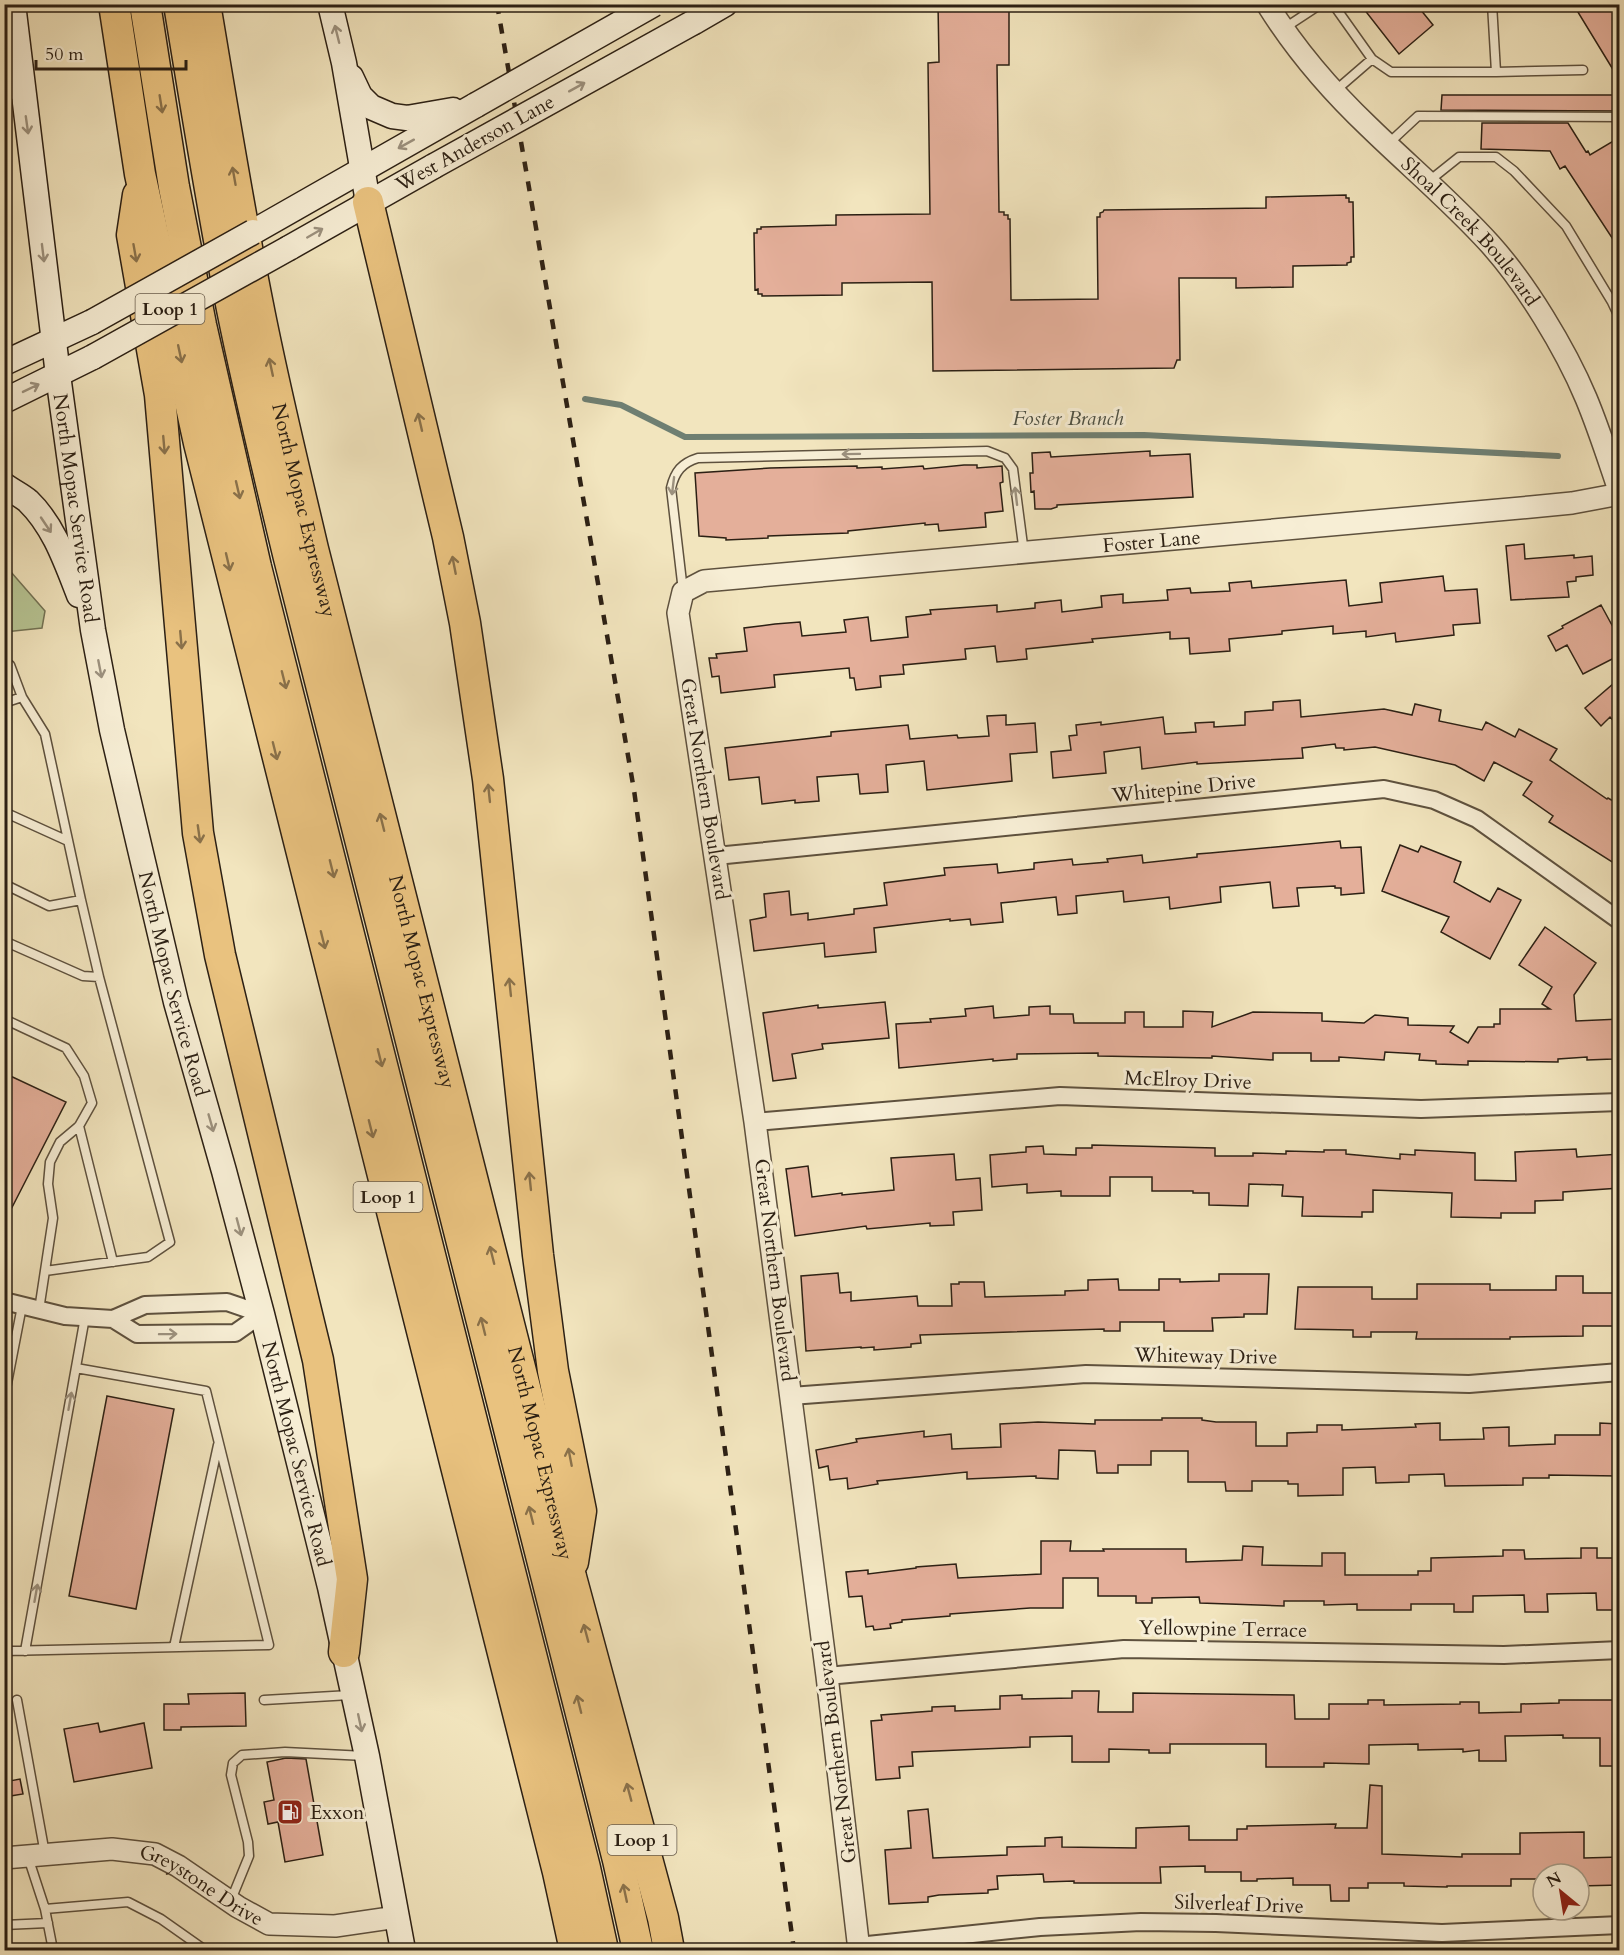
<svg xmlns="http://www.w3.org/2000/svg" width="1624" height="1955" viewBox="0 0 1624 1955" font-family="Cardo,serif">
<rect width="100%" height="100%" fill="#f2e5be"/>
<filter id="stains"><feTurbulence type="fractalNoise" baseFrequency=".00333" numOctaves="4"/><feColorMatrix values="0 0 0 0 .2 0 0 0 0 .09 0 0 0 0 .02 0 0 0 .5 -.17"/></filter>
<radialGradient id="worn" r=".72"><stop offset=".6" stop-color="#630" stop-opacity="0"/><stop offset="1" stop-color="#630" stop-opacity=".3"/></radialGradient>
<path fill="#b7c594" stroke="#727254" stroke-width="1.5" d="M4,564L45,611L42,628L5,632Z"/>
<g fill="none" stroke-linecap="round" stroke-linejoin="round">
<path stroke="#6f7f72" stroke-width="6" d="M585,399L621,405L685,437L1144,435L1558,456"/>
</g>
<path fill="#e4af9a" stroke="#2c2014" stroke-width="1.5" d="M938,4H1009V65H997L999,212H1004V215H1008V219H1010L1011,300L1098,299L1097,217H1100V213L1103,212L1104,210L1266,208V197L1346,195V198H1349V202H1353L1354,257H1351V262L1347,263V265L1293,266V287L1236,288V278H1179L1180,360H1177L1174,368L933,371L932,282L842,283V295L762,296V294H758V289L755,290L754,233H757V229H761V227L836,225V215L930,214L928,63L939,62Z
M1360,4H1416L1433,25L1399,54Z
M1573,4H1620V81Z
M1442,95H1620V111L1441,110Z
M1482,123H1568L1586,152L1588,151L1590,155L1620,137V250L1565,166L1560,169L1550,151L1481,149Z
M1150,451V456L1190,454L1193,497L1057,505V507L1051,509H1035L1034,491L1031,492L1030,473H1033L1032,453L1050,452L1051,457Z
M964,465H977V468L1002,466L1003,482L1000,483L1003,511L985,513L986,527L939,531L938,524L925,525V523L848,531V533L768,536V538L726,540V538L699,536L695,473L770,468L857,466V468L882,467V469L923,466L924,469Z
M1524,544L1525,559L1574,555V558L1592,556L1593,575L1576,577V581L1567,582L1569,597L1511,600L1506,546Z
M1443,576L1445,591L1477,589L1480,623L1453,625L1454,635L1396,642L1395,633L1366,637V631L1333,634V626L1282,631V634L1229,639L1230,651L1190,654L1189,638L1170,639V632L1092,639L1093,642L1026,649L1027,659L997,662L995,646L965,649L966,659L903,665L904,674L880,676L881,687L856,690L854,678H850L849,668L774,675L775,687L721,693L719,676L712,677L709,658H717L716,654L747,651L744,628L775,624L800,622L802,636L846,632L844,620L868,617L871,641L908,637L906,617L931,614L930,610L997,605V612L1035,608V603L1061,600L1062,612L1102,607L1101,596L1123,594V603L1168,600L1167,590L1190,588L1191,593L1230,591L1229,583L1251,581L1252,588L1346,580L1349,606L1382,602L1380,583Z
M1601,605L1620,640V655L1583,674L1567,645L1556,651L1548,636L1563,628L1562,626Z
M1620,678V728L1610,717L1601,726L1585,708Z
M1300,700L1301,717L1384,709L1412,715L1415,704L1441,710L1439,721L1482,730L1486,722L1515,737L1519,729L1557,749L1550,760L1607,799L1608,798L1620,805V867L1549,822L1553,816L1523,795L1532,782L1494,762L1484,781L1455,765L1375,747L1344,750V748H1336L1335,744L1302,748L1303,758L1197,764V762L1142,769L1140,747L1104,752L1106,773L1053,778L1051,752L1071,750L1069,736L1077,735L1076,725L1101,722V725L1163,717L1165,734L1196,732L1195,723L1214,722V727L1245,725V712L1273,710V702Z
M1006,715V725L1035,723L1037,752L1010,754L1012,781L927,790L924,761L886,765L888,792L860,794L858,774L817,777L819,801L795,803V800L762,804L759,777L729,780L725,748L831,736V732L908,725L910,739L957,735L958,738L989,736L987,716Z
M1340,841L1341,848L1361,847L1364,893L1341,895V888H1335V886L1297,888L1299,906L1273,908L1270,882L1220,887L1221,902L1170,909L1169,897L1124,902L1123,891L1076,896L1077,913L1058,915L1056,897L1001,903L1003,922L971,925L970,919L950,921V919L874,928L876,952L825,957L824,943L754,951L750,920L766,917L764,894L789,891L791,915L808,913V920L854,914V909L887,905L884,883L945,875L944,868L997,864L998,873L1034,869V863L1072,859L1073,865L1108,862L1107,859L1142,855L1143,863L1197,857V854L1210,853Z
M1400,845L1418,852L1421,846L1461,862L1454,882L1490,902L1498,888L1521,900L1490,959L1441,932L1449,917L1382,891Z
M1545,927L1596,963L1574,995L1576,1021L1620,1019V1055H1613V1059L1587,1060V1057L1558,1059V1062L1468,1061V1065L1436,1064V1061L1419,1060L1420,1054L1385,1052L1384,1060L1339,1057V1061H1311V1053H1273V1060L1212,1056V1058L1098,1056V1053L1017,1054V1059L993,1061V1059L899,1068L896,1024L931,1022L930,1019L966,1016L965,1009L993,1006L994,1018L1029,1015V1007L1050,1006V1014H1073L1074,1023H1125V1012H1144V1027H1183V1011L1213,1012L1212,1027L1253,1012L1322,1013V1021L1364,1023L1375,1015L1408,1018V1025L1454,1026L1450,1032L1468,1043L1478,1027H1494V1024H1500V1009H1550L1542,1004L1552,987L1519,965Z
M885,1002L889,1038L822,1044L823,1049L792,1054L796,1078L773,1081L763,1013L818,1005V1008Z
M4,1073L66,1102L4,1223Z
M1092,1145L1215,1148V1156H1253V1153L1286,1154V1151L1324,1152V1150H1346V1154L1400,1159V1154L1415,1155V1150L1475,1153V1180L1516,1181L1515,1152L1576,1149L1577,1157L1620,1154V1188L1563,1192V1200L1535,1201V1213H1501V1218L1451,1217L1452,1193L1373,1190V1212H1362V1217L1302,1216L1303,1197L1282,1196L1283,1185L1249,1184L1248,1206L1209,1205V1193H1193V1191H1152V1177H1110V1196H1061V1191L1027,1193V1184L992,1187L990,1155L1026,1152V1147L1043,1146L1044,1154L1076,1155V1148H1092Z
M954,1154L956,1180L980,1178L982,1210L953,1212L954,1225L930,1226V1223L867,1229L866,1226L795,1236L786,1169L808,1166L812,1197L842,1193V1195L894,1190L891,1158Z
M838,1273L840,1293L851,1292V1301L917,1296L918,1306H952L951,1284H959V1282H984L985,1297L1065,1295V1291L1088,1290V1280L1118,1279L1119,1290H1159V1279H1180V1282L1219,1281V1274H1269L1267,1314H1244V1317L1212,1318L1213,1331H1164V1322H1120V1331H1104V1329L920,1335L921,1343L911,1344V1347L874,1350V1347L861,1348V1347L806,1351L801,1276Z
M1556,1276H1583V1293H1620V1326H1583V1336L1510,1337V1339H1416L1417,1332H1371V1337H1353V1330L1295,1329L1298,1287H1372V1299H1417V1284H1490V1290H1556Z
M107,1396L174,1409L136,1609L69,1596Z
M1162,1418H1202V1420L1216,1422H1256V1446H1287V1433L1317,1432V1425H1342V1430L1416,1427L1415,1424L1440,1423V1440L1484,1439L1483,1428L1509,1427V1446L1555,1444V1435H1600V1423L1619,1424V1476L1549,1475V1478H1523V1485L1445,1486L1444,1474L1409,1475V1482L1376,1483L1375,1467L1343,1468V1495L1298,1496V1484H1288V1481H1252V1491H1226L1225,1482H1188V1451H1151V1465H1118V1473H1097L1095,1451L1059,1450L1058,1479L1036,1478V1476L967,1479V1472L877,1481L878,1484L848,1489L847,1478L830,1480L828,1466L819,1468L816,1450L857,1442L856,1439L924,1431V1437L951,1434L952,1449L1001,1447L1000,1424L1038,1422L1095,1424V1420H1162Z
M1041,1541H1071L1070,1551H1104L1103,1549H1186V1562L1242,1560L1243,1546L1263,1547L1262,1565L1322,1566V1553H1345V1575H1418V1571H1431V1558L1503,1556V1550H1524L1525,1559L1581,1558V1548H1597V1558H1619V1610H1597L1596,1593L1547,1594L1548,1612H1525L1524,1595L1473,1596V1612H1454V1604H1411V1610H1357V1604L1324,1605V1601H1284V1606L1229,1604L1200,1603L1199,1597L1152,1598V1603H1136V1596H1098V1578H1063V1608H1030L950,1614V1616L902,1620V1622L890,1624L891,1628L874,1630L873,1626L866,1627L862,1596L849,1597L846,1572L868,1570V1574L916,1568V1567L956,1564L958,1578L1041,1574Z
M1072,1691H1099L1098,1712H1133V1693L1294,1695L1295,1719H1329V1704H1368V1700H1384V1705L1460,1704V1702H1479V1713L1521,1712V1704L1559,1703V1700H1620V1766H1600V1738H1563V1735L1505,1736L1506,1761H1479V1750L1463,1752V1749L1418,1750V1744L1369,1745V1764L1324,1763V1767H1266V1744H1170V1753H1149V1750L1109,1749V1762H1072V1736L1030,1737V1747L912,1752L913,1766L899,1767L900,1778L876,1780L871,1721L882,1720L881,1715L932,1711V1707L955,1706V1711L1000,1709V1696L1022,1695V1699L1072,1698Z
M245,1693L246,1726L181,1727V1730H164V1704H189L188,1694Z
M98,1723L100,1732L144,1723L152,1768L74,1782L64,1729Z
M286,1758L306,1759L323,1855L285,1862L278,1822L268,1824L264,1802L274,1800L267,1762Z
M20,1779L23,1794L4,1797V1782Z
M1370,1785L1382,1786V1854L1462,1857V1854H1520V1833L1584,1832V1858L1620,1857V1885L1579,1886V1874H1543V1879H1511V1886H1447V1887L1404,1886V1883H1368V1888H1349V1901H1331L1330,1885H1293V1878L1257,1879V1881H1241V1872H1205V1866L1160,1867L1161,1883H1074V1881L1044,1882L1043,1874L997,1876L998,1889L988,1890V1893L939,1895L928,1897V1902L889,1904L885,1850L911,1848L908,1811L928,1809L933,1858L1007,1855V1847L1045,1846V1838L1062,1837V1847L1136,1848V1828L1189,1826V1840H1237V1829H1247V1826L1336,1824L1335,1828H1367Z"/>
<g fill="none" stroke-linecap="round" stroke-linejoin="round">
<g stroke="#5e513e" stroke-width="11">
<path id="service" d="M1333,4L1372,59L1335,91
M1283,29L1321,4
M1372,59L1391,72H1496L1492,4
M1496,72L1583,70
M4,96L22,93
M1388,144L1418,116L1620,117
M1429,181L1459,157H1496L1514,171L1566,226L1612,302L1620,319
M683,591L671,488C675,471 682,463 698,458L987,451L1005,458L1013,469L1024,553
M4,663L10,665L22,697L4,703
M4,812L68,841
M4,884L49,906L81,900L45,734L22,697
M4,941L83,976L99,977L81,900
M4,1019L66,1048L84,1076L92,1103L79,1126L60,1142L50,1162L48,1184L53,1218L39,1310
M79,1126L113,1262
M45,1271L148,1257L170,1242L99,977
M4,1399L22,1306
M174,1647L218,1445
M4,1651L269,1645L206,1391L76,1368
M25,1651L85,1317
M17,1700L45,1854
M264,1700L350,1695
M28,1857L45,1909L53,1950
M231,1900L249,1856L248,1842L231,1775L233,1763L242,1755L285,1752L365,1756
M45,1909L128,1902L161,1919L205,1950
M4,1925L48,1923"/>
</g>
<g stroke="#5e513e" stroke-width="20">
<path id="minor" d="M716,856L1384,789L1434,800L1477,819L1620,921
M755,1122L1060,1096L1421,1109L1620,1102
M4,1301L65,1316L113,1319L145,1305L227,1302L262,1314
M113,1319L137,1334L235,1333L262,1314
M791,1396L1086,1374L1469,1384L1620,1372
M827,1676L1124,1649L1504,1655L1620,1650
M858,1946L1040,1927L1141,1922L1216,1923L1442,1933L1620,1925"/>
</g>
<g stroke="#5e513e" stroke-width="24">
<g id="tertiary">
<path id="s1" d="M1267,4C1295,49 1330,90 1369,127C1409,166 1452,202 1490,244C1526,284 1565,348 1586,398C1599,429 1609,461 1620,493"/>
<path id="s2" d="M4,1858L112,1849L155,1854L178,1866L238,1907L269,1924L335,1926L397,1917"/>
<path id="s3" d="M859,1950L827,1676L755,1122L678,613L683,592L704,581L1531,507L1572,503L1620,494"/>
</g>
</g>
<g stroke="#2c2014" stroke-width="27">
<g id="secondary">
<path id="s4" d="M13,4L58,375L93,630L112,730L176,1002L224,1171L262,1314L330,1587L367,1756L403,1950"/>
<path d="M330,4L344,63L368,202"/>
<path d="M694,22L725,4"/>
<path d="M351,77L360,96L371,107L392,116L407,118L453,110"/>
<path d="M253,232L476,105"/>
<path d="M289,248L434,166"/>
<path d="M4,363L92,322"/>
<path d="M4,401L93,357"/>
<path d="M4,485C12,491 21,495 28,501C54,526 66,562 79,595"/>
</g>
</g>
<g stroke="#2c2014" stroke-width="33">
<g id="motorway">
<path d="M114,4L140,174L199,443L558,1872L575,1950"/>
<path d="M145,4L174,187L201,325L256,567L585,1868L603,1950"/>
<path d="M179,4C196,106 212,208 232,309C249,393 269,475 289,558L618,1860L638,1950"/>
<path id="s5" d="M205,4C222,105 238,205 258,305C274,387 294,468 313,549L534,1423L571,1577L663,1918L669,1950"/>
<path d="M138,195L132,235L160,395L198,833L220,955L318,1360L352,1579L344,1652"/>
<path d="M368,202L448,537L465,623L488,779L538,1255L553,1371L581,1511L573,1562"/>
</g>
</g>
<use href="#service" stroke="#f7eed5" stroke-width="8"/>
<use href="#minor" stroke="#f7eed5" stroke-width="16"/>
<use href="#tertiary" stroke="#f7eed5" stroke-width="21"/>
<use href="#secondary" stroke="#f7eed5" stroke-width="24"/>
<use href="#motorway" stroke="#e9c27f" stroke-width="30"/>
<path stroke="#2c2014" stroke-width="4.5" stroke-dasharray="10 10" stroke-linecap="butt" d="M497,4L634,790L794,1950"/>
<g stroke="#2c2014" stroke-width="27" stroke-linecap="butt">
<path id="secondary-bridge" d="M476,105L654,4
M434,166L694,22
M92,322L253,232
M93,357L289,248"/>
</g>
<use href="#secondary-bridge" stroke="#f7eed5" stroke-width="24"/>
</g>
<defs><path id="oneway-shaft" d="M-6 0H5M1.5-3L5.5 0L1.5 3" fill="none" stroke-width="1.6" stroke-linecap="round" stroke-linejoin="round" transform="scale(1.5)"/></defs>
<g stroke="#9c917e">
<use href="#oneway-shaft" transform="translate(337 34) rotate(-104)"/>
<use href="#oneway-shaft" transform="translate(577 87) rotate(-29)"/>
<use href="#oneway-shaft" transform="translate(27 125) rotate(82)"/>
<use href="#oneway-shaft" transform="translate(406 144) rotate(151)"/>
<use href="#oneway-shaft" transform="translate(315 233) rotate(-30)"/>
<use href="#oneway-shaft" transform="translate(43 253) rotate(83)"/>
<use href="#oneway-shaft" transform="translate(31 388) rotate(-26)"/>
<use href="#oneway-shaft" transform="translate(851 454) rotate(179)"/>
<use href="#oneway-shaft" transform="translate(673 486) rotate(97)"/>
<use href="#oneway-shaft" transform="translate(1016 496) rotate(-97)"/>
<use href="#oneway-shaft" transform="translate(46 525) rotate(56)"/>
<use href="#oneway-shaft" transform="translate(100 669) rotate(79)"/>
<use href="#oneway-shaft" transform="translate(211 1123) rotate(74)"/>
<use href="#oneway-shaft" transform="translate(239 1227) rotate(75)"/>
<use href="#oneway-shaft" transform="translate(168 1334) rotate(-1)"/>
<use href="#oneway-shaft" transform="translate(70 1401) rotate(-80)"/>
<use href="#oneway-shaft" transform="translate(36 1593) rotate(-80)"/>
<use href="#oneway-shaft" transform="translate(360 1723) rotate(78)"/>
</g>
<g stroke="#8a714a">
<use href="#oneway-shaft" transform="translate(161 104) rotate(81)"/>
<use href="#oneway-shaft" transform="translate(234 176) rotate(-100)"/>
<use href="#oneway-shaft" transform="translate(135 253) rotate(80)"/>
<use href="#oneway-shaft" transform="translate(180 354) rotate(78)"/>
<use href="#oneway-shaft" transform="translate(271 367) rotate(-102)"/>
<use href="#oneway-shaft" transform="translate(420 422) rotate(-103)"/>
<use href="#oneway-shaft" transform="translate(164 445) rotate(85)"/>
<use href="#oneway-shaft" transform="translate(238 490) rotate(77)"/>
<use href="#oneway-shaft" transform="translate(228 562) rotate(77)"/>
<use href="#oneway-shaft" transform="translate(454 565) rotate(-101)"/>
<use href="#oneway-shaft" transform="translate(181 640) rotate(85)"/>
<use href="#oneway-shaft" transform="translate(284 680) rotate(76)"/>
<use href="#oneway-shaft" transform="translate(275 751) rotate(76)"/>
<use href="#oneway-shaft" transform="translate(489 793) rotate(-96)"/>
<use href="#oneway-shaft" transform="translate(382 822) rotate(-104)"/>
<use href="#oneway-shaft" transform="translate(199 834) rotate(82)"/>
<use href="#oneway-shaft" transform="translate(332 869) rotate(76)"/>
<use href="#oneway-shaft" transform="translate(323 940) rotate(76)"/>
<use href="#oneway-shaft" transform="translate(510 987) rotate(-96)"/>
<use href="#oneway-shaft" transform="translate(380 1058) rotate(76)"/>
<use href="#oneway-shaft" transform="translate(371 1129) rotate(76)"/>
<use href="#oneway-shaft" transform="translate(530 1181) rotate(-96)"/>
<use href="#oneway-shaft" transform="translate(492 1255) rotate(-104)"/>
<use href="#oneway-shaft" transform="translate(483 1326) rotate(-104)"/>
<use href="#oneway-shaft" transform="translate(570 1457) rotate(-101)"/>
<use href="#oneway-shaft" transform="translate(531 1515) rotate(-104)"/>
<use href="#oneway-shaft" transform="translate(586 1633) rotate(-105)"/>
<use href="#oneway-shaft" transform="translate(579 1704) rotate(-104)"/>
<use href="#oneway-shaft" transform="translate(629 1792) rotate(-105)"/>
<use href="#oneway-shaft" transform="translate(625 1893) rotate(-102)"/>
</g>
<defs>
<g id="fuel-square" transform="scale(1.35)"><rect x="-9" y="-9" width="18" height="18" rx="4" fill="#8f2418" stroke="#f7eed5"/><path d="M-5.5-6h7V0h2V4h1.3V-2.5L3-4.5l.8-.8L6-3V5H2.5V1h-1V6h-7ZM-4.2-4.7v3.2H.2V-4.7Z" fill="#fff"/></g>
</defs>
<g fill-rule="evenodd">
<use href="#fuel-square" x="290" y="1812"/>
</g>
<g text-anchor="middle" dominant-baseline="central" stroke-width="6" stroke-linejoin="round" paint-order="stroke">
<g fill="#f7eed5" stroke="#695e4e" stroke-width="1.5">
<rect x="135.5" y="294" width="69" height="30" rx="4.5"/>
<rect x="353.5" y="1182" width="69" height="30" rx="4.5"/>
<rect x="607.5" y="1825" width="69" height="30" rx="4.5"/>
</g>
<g font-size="18" font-weight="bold" fill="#2c2014">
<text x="170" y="309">Loop 1</text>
<text x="388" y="1197">Loop 1</text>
<text x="642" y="1840">Loop 1</text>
</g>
<g font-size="20" fill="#2c2014" stroke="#f7eed5">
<text transform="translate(475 143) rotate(-29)">West Anderson Lane</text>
<text stroke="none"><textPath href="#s1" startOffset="306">Shoal Creek Boulevard</textPath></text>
<text stroke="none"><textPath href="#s4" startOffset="508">North Mopac Service Road</textPath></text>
<text stroke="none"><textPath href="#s5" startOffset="516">North Mopac Expressway</textPath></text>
<text stroke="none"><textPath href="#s3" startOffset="1844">Foster Lane</textPath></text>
<text transform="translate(1184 788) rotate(-6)">Whitepine Drive</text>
<text transform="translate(705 789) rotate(81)">Great Northern Boulevard</text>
<text stroke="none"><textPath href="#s5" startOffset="1002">North Mopac Expressway</textPath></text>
<text stroke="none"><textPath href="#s4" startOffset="994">North Mopac Service Road</textPath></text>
<text transform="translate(1188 1080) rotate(2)">McElroy Drive</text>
<text transform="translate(775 1270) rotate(83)">Great Northern Boulevard</text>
<text transform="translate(1206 1356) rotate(1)">Whiteway Drive</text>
<text stroke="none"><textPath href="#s5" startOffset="1488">North Mopac Expressway</textPath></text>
<text stroke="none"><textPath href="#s4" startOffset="1480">North Mopac Service Road</textPath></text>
<text transform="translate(1223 1629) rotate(1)">Yellowpine Terrace</text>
<text transform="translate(836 1752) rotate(-97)">Great Northern Boulevard</text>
<text stroke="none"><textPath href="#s2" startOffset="207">Greystone Drive</textPath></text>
<text transform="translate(1239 1904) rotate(2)">Silverleaf Drive</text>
</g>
<g font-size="20" fill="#2c2014" stroke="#f7eed5" text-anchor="start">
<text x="310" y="1812">Exxon</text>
</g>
<g font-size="21" font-style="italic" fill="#4d5043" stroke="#f7eed5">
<text x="1068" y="418">Foster Branch</text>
</g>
</g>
<rect width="1624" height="1955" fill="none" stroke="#f2e5be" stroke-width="24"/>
<rect x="6" y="6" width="1612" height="1943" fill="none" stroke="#2c2014" stroke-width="3"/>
<rect x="12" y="12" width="1600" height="1931" fill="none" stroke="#2c2014" stroke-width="1.5"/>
<g transform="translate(1561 1892) rotate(330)"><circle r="28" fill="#f7eed5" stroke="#a69c88" stroke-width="1.5"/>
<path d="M0-4.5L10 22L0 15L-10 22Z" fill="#8f2418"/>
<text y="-9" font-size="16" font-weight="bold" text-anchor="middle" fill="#2c2014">N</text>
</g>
<path d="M36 60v9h150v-9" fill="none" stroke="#2c2014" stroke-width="3"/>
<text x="45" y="60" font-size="18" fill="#2c2014" stroke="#f7eed5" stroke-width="4.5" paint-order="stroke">50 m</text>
<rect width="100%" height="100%" filter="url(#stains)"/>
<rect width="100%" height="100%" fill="url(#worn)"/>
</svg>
